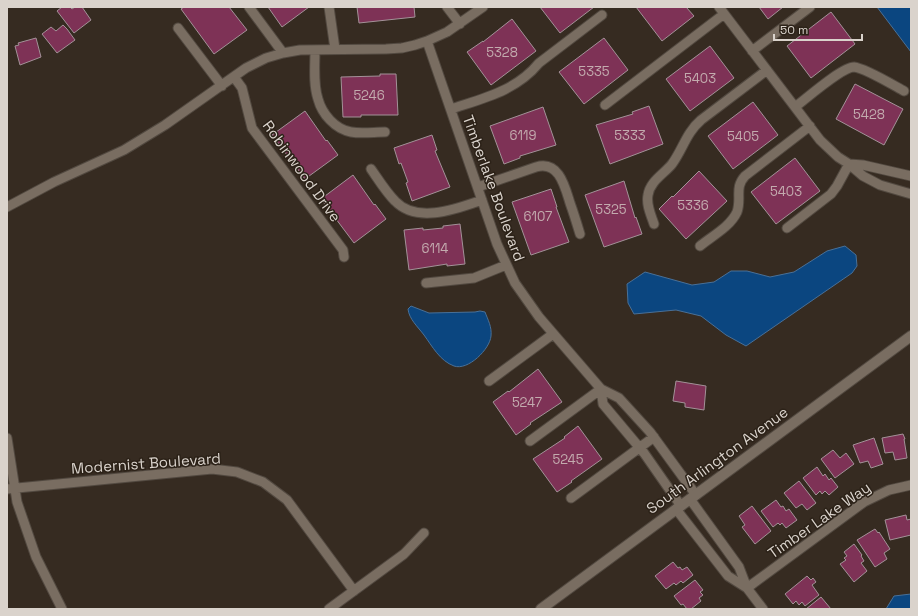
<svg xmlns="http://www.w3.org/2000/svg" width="918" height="616" viewBox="0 0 918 616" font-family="'Space Grotesk',sans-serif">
<rect width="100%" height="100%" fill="#362b21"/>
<path fill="#0b4680" stroke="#497097" d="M877,7H911V52Z
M845,246L856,255L857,266L852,273L746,346L726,335L701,316L676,310L634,314L628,303L627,284L645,272L692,285L714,282L731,271H747L770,277L794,272L827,251Z
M411,306L429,313L475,312L480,311L485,312C488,320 492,327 491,336C490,349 468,371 454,366C440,361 432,346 424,335C418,327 409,319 408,309Z
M911,594V609H886L894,596Z"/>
<path fill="#7e3256" stroke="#a39298" d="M62,7H70L72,9L75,7H82L91,20L74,33L57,11Z
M184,7H229L247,30L214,54L181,9Z
M268,7H309L282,27Z
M357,7H414L415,17L359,23Z
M540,7H594L560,33Z
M636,7H686L694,16L662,41Z
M759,7H783L768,19Z
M831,12L855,44L811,78L787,46Z
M512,19L536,51L491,85L467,52L483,41V42Z
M63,25L67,29L75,40L57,53L42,34L51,27L56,31Z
M36,38L41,57L20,65L15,46L19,45L18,43Z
M604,38L628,70L584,104L559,72Z
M710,46L734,78L690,111L666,79Z
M380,74H396L398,115H361V117H343L341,77L380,76Z
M855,84L903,109L884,145L836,119Z
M753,102L778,135L733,169L708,136Z
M649,106L663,144L610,164L596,125L633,114L632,112Z
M543,107L556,145L520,156V158L504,164L490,126Z
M305,111L326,141L327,140L338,155L305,179L272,135Z
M432,135L437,150L435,151L450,187L412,201L406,183L408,182L401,163L399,164L394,148Z
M795,158L820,191L776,224L751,192Z
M699,171L727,201L686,239L659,209L672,196L673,197Z
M353,175L374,205L375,204L386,219L354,243L321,199Z
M624,181L635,218L636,217L642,234L604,247L585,195Z
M551,189L557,207H556L569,242L531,255L512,202Z
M460,224L465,264L447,266V264L409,270L404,230L423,228V230L443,228V226Z
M538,369L562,402L530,423L531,424L516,435L493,402L508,391L509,392Z
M676,381L706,386L704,410L685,407V403L673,401Z
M578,426L602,459L571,481L572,482L557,492L533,459L565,438L564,437Z
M903,434L905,439H904L907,458L895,460L893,452L885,453L882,438Z
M874,438L883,464L871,468L868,461L860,463L853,445Z
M833,450L840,458L846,453L854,464L835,478L821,459Z
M817,467L823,476L825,474L829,480L831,478L838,487L829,495L825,491L822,494L820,491L816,495L803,478Z
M799,481L816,503L807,510L802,504L796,508L784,493Z
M776,500L781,507L783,506L786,511L789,509L797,520L786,528L782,523L780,525L778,523L773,527L761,511Z
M752,506L771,531L755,544L742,527L745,525L739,516Z
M906,515L907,520L911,519V535L890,540L885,520Z
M875,529L878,533L879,532L890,549L884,553L887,559L875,567L857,540Z
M854,544L862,555L861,556L864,561L861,563L867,571L854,582L840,564L846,560L844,558L847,556L844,552Z
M673,562L678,568L680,567L682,570L687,567L693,575L683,583L681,581L676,585L674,583L666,589L655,576Z
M807,576L811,580L813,578L816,582L812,585L819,595L805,606L802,602L799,605L796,601L793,604L785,594Z
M695,580L703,590L700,592L703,595L699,598L701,601L691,609H687L683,604L681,605L674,596Z
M821,597L831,609H806Z"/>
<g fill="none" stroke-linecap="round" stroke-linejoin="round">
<g stroke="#524940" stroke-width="11">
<path id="street" d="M249,7L283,53
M329,7L335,49
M447,7L460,24
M719,7L820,140L838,157L849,164L863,176L880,185L911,194
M178,28L222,86
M427,41L497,244L515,283L539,317L601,389L619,398L650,432L696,495
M315,50C315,65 313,84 318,99C322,114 335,129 351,132C362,134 374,132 385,132
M752,51L810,7
M234,77L242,88L252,128L343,250L344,257
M605,105L724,14
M795,107C807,98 842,67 854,67C865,68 893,85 904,91
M451,109C484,98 516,91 539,63L602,15
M371,169C378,179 386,192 395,201C417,224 456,209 482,200
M478,187L536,167C559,160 565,187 570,203C574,214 577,224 580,234
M7,207L54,182L124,150L165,125L246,68L266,58L283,53L300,50L386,49L402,48L415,45L427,41L447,32L483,7
M654,224C651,215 646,205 648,195C650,181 664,174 672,164C683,149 686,133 701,120L767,70
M787,228L831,194L837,186L849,164L863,165L911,176
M700,246C712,236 730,227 737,212C742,198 734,188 745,176L810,126
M426,283L474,278L506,265
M489,381L553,334
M601,389L603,404L644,453L681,506
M7,438L17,502L36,557L62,609
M530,441L601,389
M7,489L212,469L237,472L263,482L287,500L354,591
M571,498L654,437
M690,499L739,567L747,588L763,609
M676,509L728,576L747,588
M747,588L864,502L889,490L911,485
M329,609L404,554L424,533"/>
</g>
<g stroke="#524940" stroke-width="12">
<path id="secondary" d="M541,609L911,336"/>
</g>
<use href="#street" stroke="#796d61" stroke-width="9"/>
<use href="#secondary" stroke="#796d61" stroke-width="10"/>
</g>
<g text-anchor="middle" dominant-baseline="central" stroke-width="3" stroke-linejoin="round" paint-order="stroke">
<g font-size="13" fill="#c3abae">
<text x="502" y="52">5328</text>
<text x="594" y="71">5335</text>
<text x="700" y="78">5403</text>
<text x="369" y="95">5246</text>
<text x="869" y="114">5428</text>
<text x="523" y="135">6119</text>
<text x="630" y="135">5333</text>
<text x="743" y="136">5405</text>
<text x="786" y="191">5403</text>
<text x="693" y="205">5336</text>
<text x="611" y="209">5325</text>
<text x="538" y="216">6107</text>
<text x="435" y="248">6114</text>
<text x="527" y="402">5247</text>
<text x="568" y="459">5245</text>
</g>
<g font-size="15" fill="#dad3cc" stroke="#2c2218">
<text transform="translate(302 171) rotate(54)">Robinwood Drive</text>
<text transform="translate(494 188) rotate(70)">Timberlake Boulevard</text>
<text transform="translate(717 460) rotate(-36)">South Arlington Avenue</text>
<text transform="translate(146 463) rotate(-4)">Modernist Boulevard</text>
<text transform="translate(819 520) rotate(-35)">Timber Lake Way</text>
</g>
</g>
<rect width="918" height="616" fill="none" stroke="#dad3cc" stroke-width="16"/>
<path d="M774 34v6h88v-6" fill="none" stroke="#dad3cc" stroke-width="2"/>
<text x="780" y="34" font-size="12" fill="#dad3cc" stroke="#2c2218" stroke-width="3" paint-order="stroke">50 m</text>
</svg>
